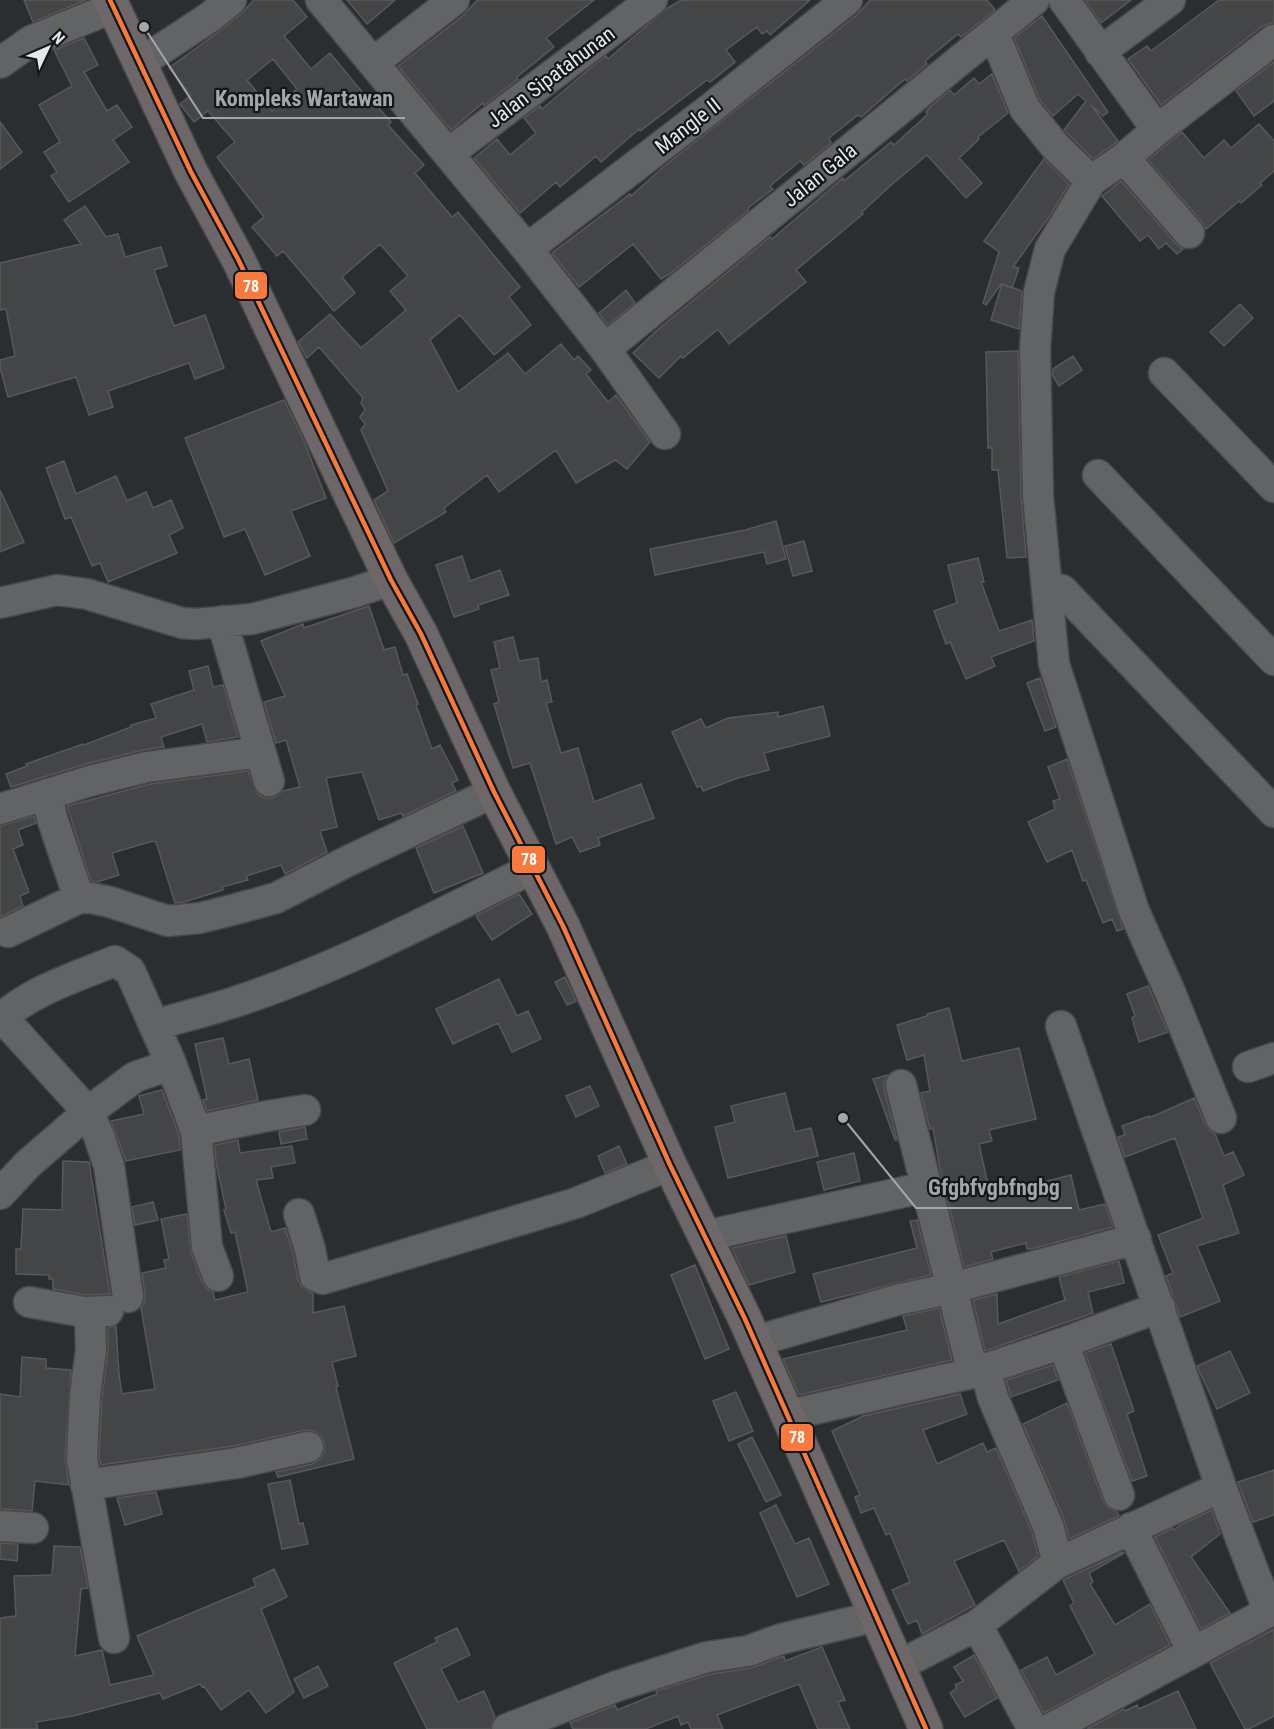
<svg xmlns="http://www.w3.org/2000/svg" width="1274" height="1729" viewBox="0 0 1274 1729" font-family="'Roboto Condensed',sans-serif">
<rect width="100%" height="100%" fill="#2b2e30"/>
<path fill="#444547" stroke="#58585a" stroke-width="1.5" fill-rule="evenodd" d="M24,0H86L33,22Z
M254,0H293L307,17L284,36L311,69L330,53L368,99L370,98L391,122L388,125L424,165L415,173L452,217L458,212L520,287L509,297L531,325L494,355L460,315L430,340L458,392L508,353L525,374L561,344L574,360L578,356L591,370L586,374L608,402L616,395L650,442L627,469L615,460L576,483L556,450L499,492L487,475L444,508L446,512L394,543L374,500L388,491L361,430L365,424L360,417L365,410L361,403L363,398L319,347L307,358L298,342L330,314L361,348L406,310L390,291L408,276L380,244L342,277L355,293L334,311L283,251L277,256L252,227L264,217L217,157L235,142L208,111L194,122L180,104L191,95L169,68L221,30L242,13ZM273,59L297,89L272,111L247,80Z
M347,0H395L367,24Z
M477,0H594L546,38L554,47L517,77L518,79L484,105L483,103L451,130L398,66L465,14Z
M681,0H810L770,35L767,31L762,34L757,27L726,50L735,62L710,82L707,80L640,131L639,129L601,162L596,156L560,187L556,182L520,213L474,158L497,139L510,155L536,133L524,118L540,106L542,109L588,70L606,56L608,59L666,9Z
M870,0H987L995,10L961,37L958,34L925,61L927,64L907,81L905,79L861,117L858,115L829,138L831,143L804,165L800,161L770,186L773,189L748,208L749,210L671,273L661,279L633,244L579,287L552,253L630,194L631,196L662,168L858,14Z
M1085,0H1131L1101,23Z
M1219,0H1274V23L1263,26L1161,105L1128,59L1147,46L1151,51Z
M1042,16L1108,112L1103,116L1091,105L1118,141L1093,159L1064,130L1086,101L1078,94L1053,116L1040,100L1014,38Z
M84,38L98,65L84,72L107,111L117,105L132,127L113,140L129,162L69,202L51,176L57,172L44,152L60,142L39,105L72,86L54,50Z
M1274,62V101L1254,116L1236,91Z
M992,74L1008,113L978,137L979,139L959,158L982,183L966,198L927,155L890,186L861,213L863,214L796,270L806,282L729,344L718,329L683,358L681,356L659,378L633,353L656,331L770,237L772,239L843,178L844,181L891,142L894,145L928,114L926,112L930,107L950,90L954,95L974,78L979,84Z
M0,122L22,152L0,169Z
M1259,124L1274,141V171L1260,183L1262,185L1241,203L1239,201L1206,229L1202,222L1148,160L1182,132L1204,158L1224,140L1231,148Z
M1044,159L1069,184L1051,214L1013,267L1019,268L1012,288L1001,284L986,305L983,303L999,252L984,241Z
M1121,181L1176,244L1183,249L1177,254L1166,243L1159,249L1148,235L1140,241L1102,196Z
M85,206L106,237L118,234L125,257L161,247L167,266L154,270L174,326L205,315L224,368L195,379L189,363L108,391L113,407L89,415L76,377L8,397L0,368V360L15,356L6,309L0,310V263L81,244L64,220Z
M1002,284L1022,291L1019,329L991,320Z
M626,290L635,303L608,325L599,313Z
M1240,304L1253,318L1224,346L1210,332Z
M1018,351L1021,496L1026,557L1007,558L998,470H992V448H988L986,352Z
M1073,356L1082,370L1059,386L1053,376V369Z
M284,400L304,441L326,498L291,511L310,556L265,575L245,529L224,537L185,438Z
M64,461L76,494L116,476L127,501L146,492L153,508L171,500L183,528L169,535L177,553L108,582L100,563L92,566L71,517L65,519L46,468Z
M0,490L24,542L0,552Z
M776,521L786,559L767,564L764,552L655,575L650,549L745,530Z
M804,541L812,571L793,576L785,546Z
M462,556L470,581L500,570L509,595L478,605L479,609L454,617L436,565Z
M978,558L984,582H981L999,631L1032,620L1034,641L991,657L995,666L966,679L950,642L946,644L934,611L957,603L948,565Z
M369,606L384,650L395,647L403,675L407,674L418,704L416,705L432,749L440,745L458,780L452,783L456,791L403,816L401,813L379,820L362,772L326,778L337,827L320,831L327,852L285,874L281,865L246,876L248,880L222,887L223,890L184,902L175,903L156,842L153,841L112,853L119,875L97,882L91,881L67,806L150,784L248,771L257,793L264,798H273L283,791L300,787L286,740L276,743L264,702L285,696L261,641L303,624L304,628Z
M513,637L519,661L538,658L541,682L547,680L552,702L546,703L561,753L578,748L594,802L641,784L654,818L598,838L600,845L580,852L572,837L556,844L530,763L513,768L494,704L499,702L491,670L500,668L494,642Z
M208,666L213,687L223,685L238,737L207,742L202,724L161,737L164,747L143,750L86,764L11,787L6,774L27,766L26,764L83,744L84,745L131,727V725L156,718L151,704L194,690L189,671Z
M1040,678L1056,727L1045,731L1027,683Z
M823,706L830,736L764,753L769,770L738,778L703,791L701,786L697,787L672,732L701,719L706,728L728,718L778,712V717Z
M1067,759L1123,929L1117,931L1112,919L1103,923L1086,880L1083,881L1072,850L1047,862L1028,822L1055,809L1053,801L1060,799L1048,767Z
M34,816L36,823L18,830L23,845L13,849L29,892L20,896L23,906L0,917V826Z
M463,826L483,873L434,893L416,848Z
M519,894L532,914L492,940L476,916Z
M565,977L576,1001L567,1005L555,982Z
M499,979L517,1016L528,1011L541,1039L512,1052L498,1023L453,1044L436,1009Z
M1148,986L1168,1032L1139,1042L1132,1018L1135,1016L1127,994Z
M949,1008L962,1061L1019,1048L1036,1119L989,1130L992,1141L979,1144L990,1194L1011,1187L1012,1190L1071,1175L1079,1210L1105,1204L1113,1227L1035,1248L1027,1249L1026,1243L991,1252L993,1259L964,1267L940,1169L933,1128L930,1129L921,1093L930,1091L924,1055L907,1060L897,1025L927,1016V1014Z
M223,1038L229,1064L249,1059L258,1100L207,1111L203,1100L207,1099L195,1044Z
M888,1075L884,1081V1089L897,1140H895L873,1079Z
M590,1086L599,1106L576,1117L566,1096Z
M162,1090L179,1135L180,1150L126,1161L111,1121L144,1114L139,1096Z
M785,1093L795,1132L811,1128L818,1156L728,1178L715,1127L735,1122L731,1106Z
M1194,1098L1205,1124L1210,1131L1215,1134L1224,1156L1233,1152L1244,1175L1223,1185L1239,1233L1197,1246L1220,1301L1180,1317L1166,1276L1173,1273L1158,1235L1203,1218L1175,1138L1125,1157L1118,1137L1125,1135L1122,1126L1149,1116V1118Z
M305,1127L307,1139L281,1144L279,1132Z
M238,1140L240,1153L292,1146L295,1163L271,1167L273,1178L256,1180L271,1232L285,1228L293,1253L298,1280L302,1287L313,1294V1313L344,1306L356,1356L332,1362L338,1386L336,1387L354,1459L278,1477L276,1472L312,1464L320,1459L324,1453L325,1444L321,1436L314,1431L305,1430L234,1446L101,1465L99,1458L102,1398L108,1352V1328L116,1326L119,1374L122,1394L155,1389L141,1308L144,1303L145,1295L142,1273L166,1268L164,1260L169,1259L161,1219L187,1214L191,1253L202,1282L207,1289L213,1292L215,1300L248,1292L235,1232L231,1233L224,1210L226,1209L216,1163L215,1145Z
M619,1146L627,1164L605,1173L598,1156Z
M854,1153L860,1181L824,1190L817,1162Z
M63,1161L89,1162L110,1294L85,1295L53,1289V1279H49V1275L16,1274V1249H21L23,1209L62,1210Z
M153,1202L158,1220L135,1225L132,1207Z
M917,1220L931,1275L821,1302L813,1274L917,1248L910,1221Z
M786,1236L795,1272L749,1285L732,1248Z
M1119,1261L1124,1283L1088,1292L1093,1313L985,1351L973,1300L997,1294L998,1324L1065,1300L1059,1277Z
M695,1265L729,1349L705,1359L671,1275Z
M939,1308L952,1360L799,1395L783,1359L907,1330L903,1316Z
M1111,1344L1134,1411L1127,1414L1147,1476L1132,1481L1085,1353Z
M1230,1351L1250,1393L1217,1409L1197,1366Z
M22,1357L46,1359V1368L71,1370L65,1458L69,1485L35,1481L32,1511L0,1509V1394L20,1397Z
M1053,1365L1058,1380L1011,1397L1006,1380Z
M736,1392L753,1431L729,1441L713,1401Z
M960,1394L967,1414L923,1430L937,1464L983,1443L987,1452L996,1448L1032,1532L1038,1556L1019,1571L1004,1540L954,1561L975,1605L922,1634L917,1620L908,1624L892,1590L910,1582L890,1533L886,1535L874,1508L861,1513L855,1497L860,1495L832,1431L863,1416Z
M1067,1403L1103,1501L1108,1508L1117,1512L1119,1516L1069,1539L1064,1519L1023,1424Z
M752,1437L781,1495L766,1502L738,1444Z
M1274,1470V1515L1253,1522L1238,1482Z
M290,1480L299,1524L303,1523L308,1544L282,1549L268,1484Z
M156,1492L162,1514L125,1525L117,1498Z
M776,1505L795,1544L809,1538L829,1584L797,1597L760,1513Z
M1212,1510L1220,1534L1191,1557L1230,1613L1201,1629L1155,1537L1173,1528L1174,1530L1182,1524Z
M0,1543L18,1544L17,1561L0,1559Z
M54,1546L80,1547L88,1588L81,1589L75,1656L102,1650L110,1685L154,1675L137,1636L256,1586L253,1579L274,1569L287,1597L261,1609L294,1692L266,1713L249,1690L221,1710L204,1686L202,1687L200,1684L163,1699L160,1693L73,1716L36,1722L38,1729H0V1618L16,1616L14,1576L52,1575Z
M1123,1552L1124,1553L1089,1573L1093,1582L1090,1584L1115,1625L1150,1604L1170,1645L1044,1713L1021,1670L1047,1657L1056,1675L1095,1654L1070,1606L1074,1603L1063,1580Z
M457,1628L470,1655L441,1669L458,1702L484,1691L495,1717L490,1729H427L394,1663L437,1642L435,1638Z
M1274,1629V1716L1249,1729H1245L1210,1663Z
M822,1647L845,1700L838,1702L850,1729H818L799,1684L717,1715L723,1729H691L688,1722L681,1725L678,1716L646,1729H573L570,1723L615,1705L617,1710L657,1694L656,1691L711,1674L751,1668L784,1656L785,1661Z
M974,1655L997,1698L965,1717L950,1693L957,1688L955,1685L963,1681L954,1667Z
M318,1666L328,1686L304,1698L294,1679Z
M1178,1691L1196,1729H1087L1124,1709L1125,1711L1137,1705L1139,1709Z"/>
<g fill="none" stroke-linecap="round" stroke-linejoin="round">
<g stroke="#47494a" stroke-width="33">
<path id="minor" d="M321,0L527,249L605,349L665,434
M1064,0L1157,130L1274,40
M994,34L1025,109L1055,146L1091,181
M1100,52L1170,0
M0,63L31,41L114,7
M140,63L210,17L231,0
M373,63L454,0
M1157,130L1124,158L1189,233
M449,153L652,0
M1124,158L1091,181L1050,249L1039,292L1035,349L1038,496L1054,664L1134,911L1170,992L1221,1118
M527,249L706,112L847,0
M605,349L1034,0
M1164,373L1274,487
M1098,475L1274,660
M1062,590L1274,812
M0,603L57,590L87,594L182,623L195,624L252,619L352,593L391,580
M222,621L269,781
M47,794L52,818L79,898
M0,809L90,781L147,767L260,752
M8,932L79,898H91L110,902L168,921L200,918L236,909L276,898L348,861L494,792
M0,1015L88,1112L28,1164L0,1194
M0,1019C33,990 75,977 115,961L130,971L170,1061L196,1131L207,1247L218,1276
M155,1025C182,1017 211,1010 238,1001C340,967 437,916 533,868
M1061,1026L1221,1487L1269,1612
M1248,1067L1274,1058
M901,1085L973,1373
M196,1131L262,1117L305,1110
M299,1214L310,1249L315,1276L323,1279L576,1203L670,1165
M705,1236L926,1187
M128,1297L109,1166L99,1136L88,1112L135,1077L158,1069L170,1061
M29,1302L84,1312L108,1311
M90,1312L91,1350L85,1396L82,1459L114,1638
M756,1341L897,1300L952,1288L1136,1239
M1063,1343L1119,1495
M985,1368L993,1398L1048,1526L1058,1563
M789,1415L973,1373L1063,1343L1160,1307
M86,1485L237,1463L308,1447
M0,1526L33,1528
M1131,1528L1193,1652
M977,1625L1056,1564L1221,1487
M898,1666L977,1625L1033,1729
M507,1729L617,1686L707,1657L748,1651L781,1639L877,1616
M1050,1729L1274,1609"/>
</g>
<g stroke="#47494a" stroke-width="36">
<path id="major" d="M110,0L191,172L238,259L391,580L421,634L494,792L563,926L670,1165L745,1319L926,1729"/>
</g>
<use href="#minor" stroke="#616364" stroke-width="30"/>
<use href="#major" stroke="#6d676a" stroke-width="33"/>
<g stroke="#141618" stroke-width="9">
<path id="bus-1" d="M110,0L191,172L238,259L391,580L421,634L494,792L563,926L670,1165L745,1319L926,1729"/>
</g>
<use href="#bus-1" stroke="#f6793e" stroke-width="4.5"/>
</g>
<g text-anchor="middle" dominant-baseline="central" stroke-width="4.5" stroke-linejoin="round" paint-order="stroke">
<g font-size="21" fill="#e5e8eb" stroke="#141618">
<text transform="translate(551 77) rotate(-37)">Jalan Sipatahunan</text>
<text transform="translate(688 126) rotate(-38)">Mangle II</text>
<text transform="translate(820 175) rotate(-39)">Jalan Gala</text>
</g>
</g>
<path fill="none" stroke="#a4a7aa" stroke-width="2" d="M144 27L203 118H405M843 1118L916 1208H1072"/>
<g fill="#a4a7aa" stroke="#141618" stroke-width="2">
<circle cx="144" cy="27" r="6"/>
<circle cx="843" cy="1118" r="6"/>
</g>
<g font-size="22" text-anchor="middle" font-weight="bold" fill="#a4a7aa" stroke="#141618" stroke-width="4.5" stroke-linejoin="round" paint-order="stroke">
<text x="304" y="106">Kompleks Wartawan</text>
<text x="994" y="1195">Gfgbfvgbfngbg</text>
</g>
<g stroke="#141618" stroke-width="2">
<rect x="234" y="271" width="34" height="29" rx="6" fill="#f6793e"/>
<rect x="511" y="845" width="35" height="29" rx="6" fill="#f6793e"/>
<rect x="780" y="1423" width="34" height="29" rx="6" fill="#f6793e"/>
</g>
<g font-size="16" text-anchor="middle" font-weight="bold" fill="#fff">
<text x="251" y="292">78</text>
<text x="529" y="865">78</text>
<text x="797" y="1443">78</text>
</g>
<g transform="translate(48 48) rotate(46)" stroke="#141618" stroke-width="4.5" paint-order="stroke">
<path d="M0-4.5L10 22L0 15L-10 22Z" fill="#e5e8eb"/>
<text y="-9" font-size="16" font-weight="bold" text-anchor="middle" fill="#e5e8eb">N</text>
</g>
</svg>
